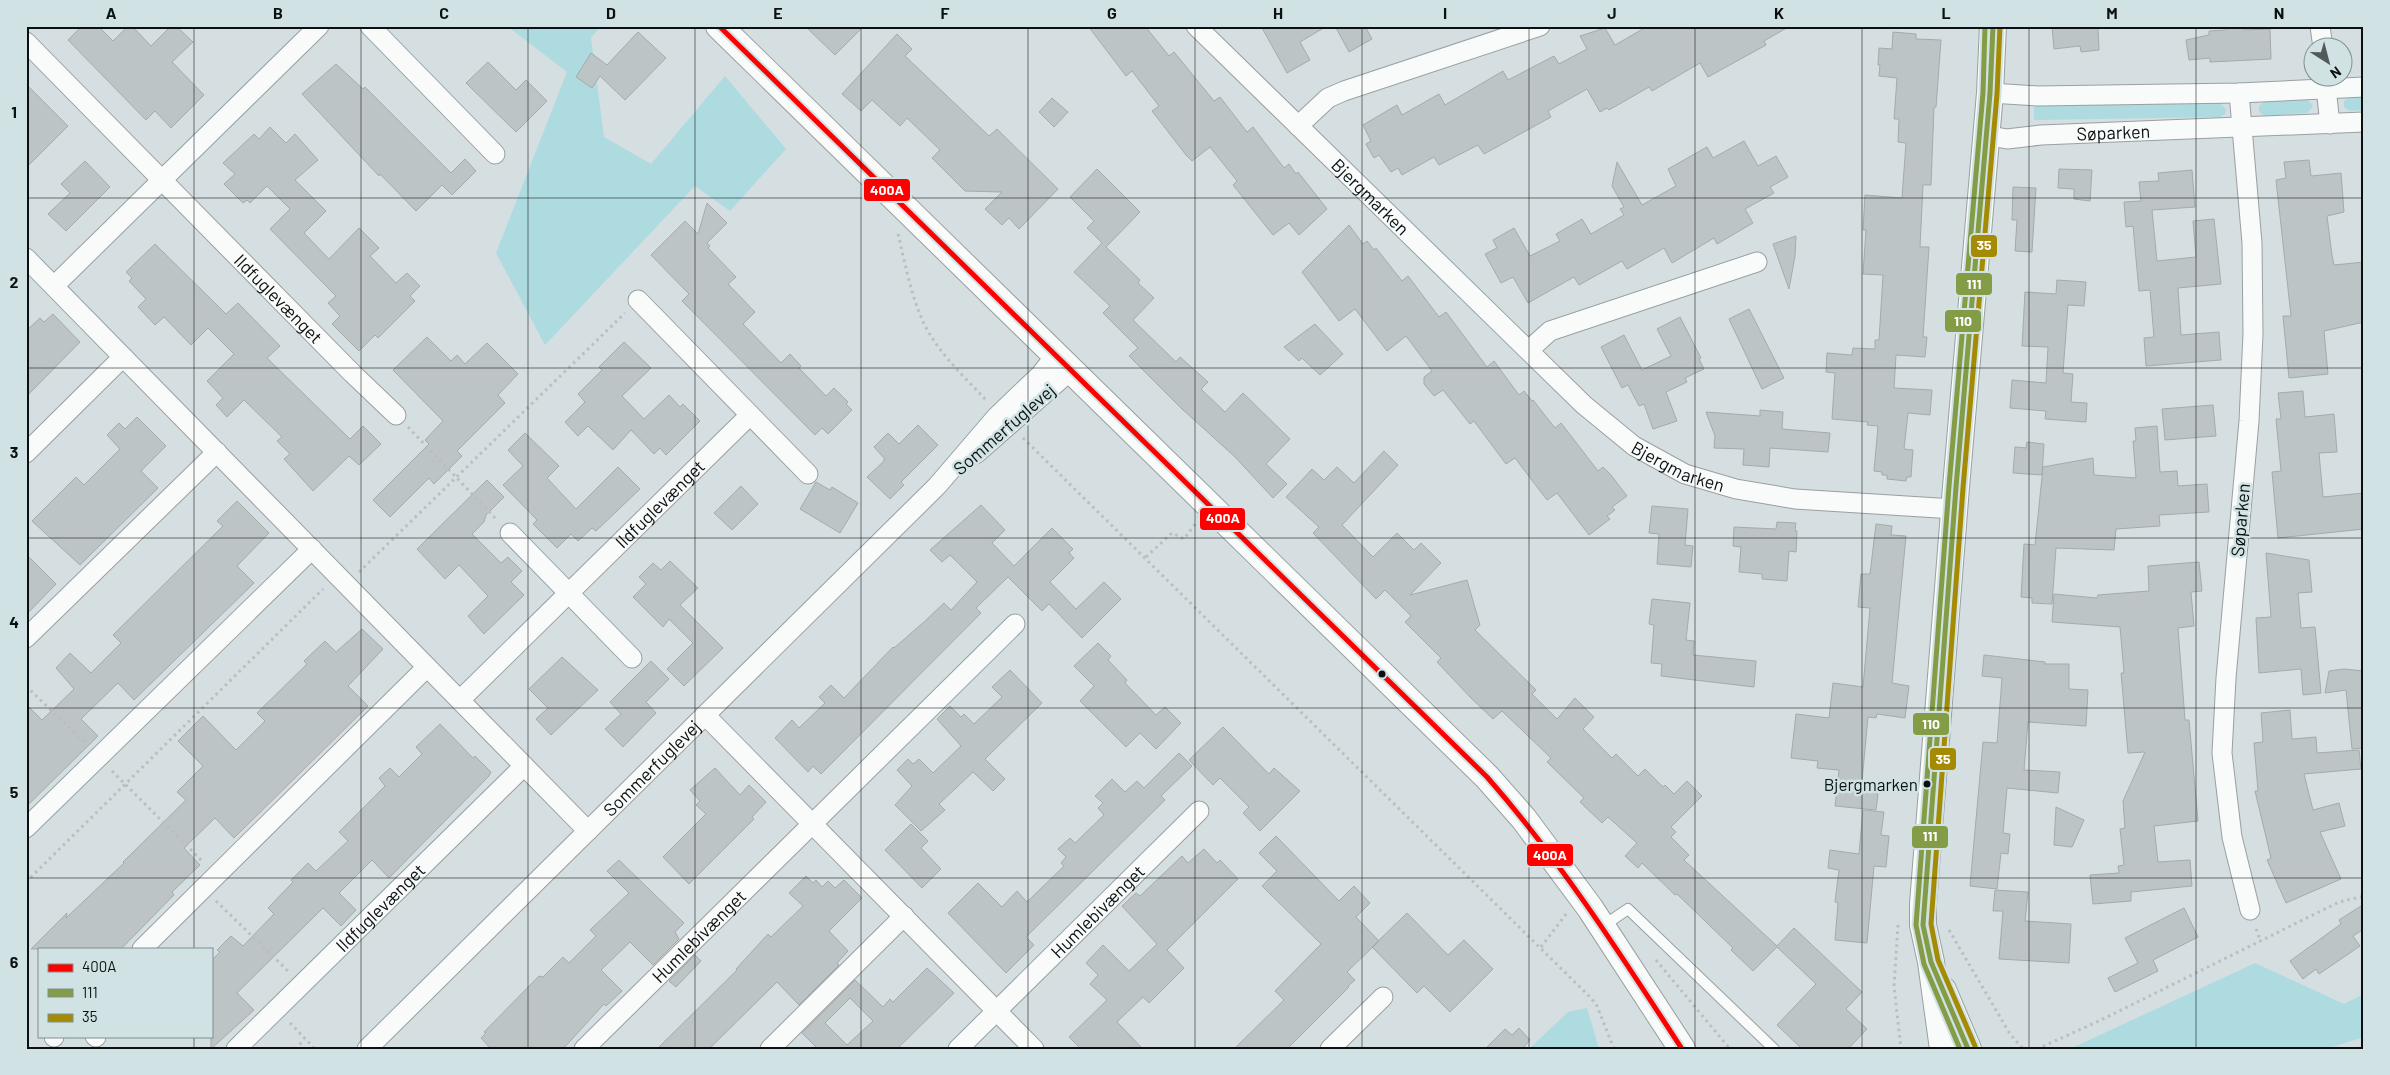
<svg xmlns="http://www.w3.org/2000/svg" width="2390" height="1075" viewBox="0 0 2390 1075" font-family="Barlow,sans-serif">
<rect width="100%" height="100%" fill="#d5dee0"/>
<path fill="#addbe0" d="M507,26H601L591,38L604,137L651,164L725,76L786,149L730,211L695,186L545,345L496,253L567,72Z
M2364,96V110L2350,111L2344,107V101L2350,97Z
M2307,99L2313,106L2307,113L2265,116L2259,112V106L2264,102Z
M2220,103L2226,109L2225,114L2220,117L2034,120V106Z
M2255,963L2344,1004L2364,994V1037L2326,1049H2070Z
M1587,1008L1599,1049H1529L1568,1012Z"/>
<path fill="#bdc4c6" stroke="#a5abac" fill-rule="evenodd" d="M82,26H98L113,41L128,26H132L151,46L171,26H176L193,42L172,62L204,95L171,128L155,111L146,120L68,40Z
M805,26H864L835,55Z
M1088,26H1145L1169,56L1174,52L1214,101L1220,97L1247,132L1253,127L1284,168L1289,164L1296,174L1298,172L1327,209L1299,235L1289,223L1273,235L1233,185L1237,181L1210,147L1192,161L1186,155L1152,111L1159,106L1132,71L1126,76Z
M1261,26H1327L1300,42L1310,60L1287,73Z
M1335,26H1365L1372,39L1349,52Z
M1648,26H1790L1764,41L1766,45L1708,77L1700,63L1652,91L1649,87L1609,110L1607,108L1600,112L1587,89L1548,111L1551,117L1484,154L1478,145L1439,165L1434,157L1402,175L1398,168L1391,172L1379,155L1374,158L1366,144L1371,141L1363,125L1397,105L1402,115L1439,94L1445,105L1503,71L1508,80L1554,56L1559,64L1587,49L1580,36L1605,28L1615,45Z
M2052,26H2098L2099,50L2081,52L2080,46L2054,49Z
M2226,26H2244V30L2270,29L2271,59L2210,62V58L2189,60L2186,40L2209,35V31L2226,30Z
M638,32L666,58L625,100L600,76L592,88L576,77L591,53L607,65Z
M1893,32L1916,34V39L1941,40L1936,107H1934L1931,185H1923L1920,247H1929L1923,337H1927L1925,357L1896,355L1894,388L1932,390L1930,415L1908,413L1904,449L1913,450L1911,477H1907L1906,481L1887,479V475H1882V472L1874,471L1878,426L1867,425L1868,422L1832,419L1835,373L1826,372L1827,353L1852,355L1853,348L1875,349V340H1879L1883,275L1863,274L1866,230H1863L1865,195L1902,198L1906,143L1898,142L1899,119H1894L1897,78L1879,76L1880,65H1878L1879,48L1892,49Z
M897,34L912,49L905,56L989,136L997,129L1058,189L1019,229L1009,218L1002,225L985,209L1002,192L965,191L932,158L940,150L907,118L900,126L872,100L861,111L842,94Z
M488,62L516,90L526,80L547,101L516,132L466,83Z
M336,64L363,89L365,87L451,173L465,159L476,171L452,195L442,185L416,211L380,174L379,176L302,94Z
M26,84L68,126L26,168Z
M1052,98L1068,112L1054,127L1039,112Z
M270,127L286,143L295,134L318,160L295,180L326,211L304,233L329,259L359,228L379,248L370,256L396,283L407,273L420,286L410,296L415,301L378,338L375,335L359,351L332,324L340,316L328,303L336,296L270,229L290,209L267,186L250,203L247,200L243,203L224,184L235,174L223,163L254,134L259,139Z
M1744,141L1758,166L1776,156L1788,177L1770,187L1774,193L1745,209L1753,223L1717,244L1714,238L1672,263L1664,248L1627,269L1622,261L1579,285L1574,277L1528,303L1513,277L1501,283L1485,254L1497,248L1493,240L1514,228L1530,256L1560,241L1556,234L1582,219L1591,234L1624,215L1620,209L1624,207L1612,186L1617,162L1642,205L1676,186L1668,169L1707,147L1713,158Z
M2309,160L2311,176L2341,173L2344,212L2327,216L2332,255L2334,265L2364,262V322L2324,331L2328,374L2289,378L2283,316H2291L2276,180L2286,178L2284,162Z
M85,161L110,187L66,231L48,214L70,193L61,184Z
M1097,169L1140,212L1106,247L1140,280L1138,283L1154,298L1133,320L1176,362L1180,357L1208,382L1201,389L1225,412L1243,393L1290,439L1266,464L1287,484L1273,498L1234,456L1181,408L1129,356L1138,348L1103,313L1110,306L1074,272L1102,243L1087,228L1094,221L1070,197Z
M2059,169L2092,170L2090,201L2074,199V189L2058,188Z
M2192,170L2195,207L2152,210L2157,261L2196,257L2193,221L2214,219L2221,284L2178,288L2181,335L2219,332L2221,360L2146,366L2144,338L2154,337L2150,290L2139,291L2133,226L2126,227L2124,202L2141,201L2139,182L2159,181L2158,173Z
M2013,187L2036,188L2032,252L2015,251L2017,220H2012Z
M707,203L727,223L707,243L710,246L708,248L736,277L728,284L755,312L743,324L781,363L790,354L801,366L799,368L826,396L834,388L848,402L846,404L852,410L828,434L822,428L815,435L682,301L689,294L651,255L685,221L698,234Z
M1349,225L1363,244L1367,241L1374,250L1376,248L1402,281L1408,276L1439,317L1446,312L1487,367L1494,361L1519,395L1524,391L1532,401L1533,400L1555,428L1561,423L1598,471L1603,467L1611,475L1627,496L1612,507L1615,510L1607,516L1610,519L1589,535L1557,493L1547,500L1515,458L1506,464L1474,421L1470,424L1443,390L1434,396L1424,384V377L1432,371L1406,336L1387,351L1355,309L1339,321L1302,272Z
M1796,236L1795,256L1789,289L1773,244Z
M155,244L226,314L238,303L280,346L267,358L350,439L363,426L381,444L359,465L349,456L313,491L284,459L290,454L277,441L282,437L244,400L227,417L216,405L223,398L207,381L234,354L208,328L191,345L164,317L155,325L138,307L146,299L129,281L132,278L126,272Z
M2057,280L2086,282L2084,306L2068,305L2063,373L2073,374L2071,402L2087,403L2086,422L2045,419L2046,411L2010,408L2012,380L2046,383L2048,347L2022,346L2025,292L2056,294Z
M1749,309L1784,378L1762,389L1729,319Z
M53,314L80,342L26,397V331L40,318L44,322Z
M1680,317L1701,358L1699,359L1704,369L1685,378L1687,382L1666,392L1677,421L1653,429L1644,404L1639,406L1628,385L1622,388L1601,347L1624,335L1642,370L1671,356L1657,329Z
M1315,324L1343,354L1320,375L1302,358L1299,361L1284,347Z
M427,337L451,361L457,355L465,364L487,343L518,374L498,395L505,403L457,451L462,456L434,484L429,478L390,517L373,500L429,444L425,440L443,421L393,370Z
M624,342L651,368L622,396L644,419L669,395L680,407L683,404L700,421L666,455L660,448L654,454L631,430L613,450L588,426L578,436L565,422L585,402L578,394L602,370L599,367Z
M2303,391L2305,417L2334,414L2337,452L2319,453L2323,497L2364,493V529L2278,538L2272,472L2281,471L2276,419H2281L2278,393Z
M2213,405L2216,436L2165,440L2162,409Z
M1760,410L1783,412L1782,429L1830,433L1828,452L1770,448L1769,467L1743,465L1744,449L1714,448L1715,436L1706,412L1760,416Z
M137,417L166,446L141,471L158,488L80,565L32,521L76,477L84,485L120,449L107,435L119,423L125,429Z
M918,425L938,445L901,482L904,485L890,499L867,477L884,461V458L874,447L888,433L899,444Z
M2157,426L2160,472L2177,471L2178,486L2207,484L2209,512L2159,515L2160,526L2116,529L2114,550L2056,548L2052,604L2032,603V598L2021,597L2024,544L2035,545L2043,467L2093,458L2094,475L2136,478L2133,441H2136L2135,428Z
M525,433L559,466L547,478L576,509L618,467L640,489L596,531L592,528L578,541L571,534L557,548L533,524L537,520L503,485L523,466L508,450Z
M2027,442L2044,444L2042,475L2013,473L2015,447L2026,448Z
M1384,451L1398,465L1342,525L1373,557L1397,533L1414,550L1421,543L1441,563L1410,595L1467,580L1480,625L1475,630L1536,690L1532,694L1557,719L1575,698L1594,717L1583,729L1612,758L1616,754L1638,776L1645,769L1663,787L1665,785L1674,794L1687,781L1702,796L1671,827L1676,832L1671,837L1689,855L1684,860L1777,946L1794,928L1862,992L1846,1009L1867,1029L1848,1049H1802L1777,1025L1816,984L1777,947L1753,971L1731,950L1733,948L1677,894L1675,895L1642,863L1638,868L1625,856L1637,843L1608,817L1602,823L1580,802L1584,798L1547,762L1551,758L1502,711L1493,719L1471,698L1437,662L1441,658L1405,622L1411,616L1385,590L1376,599L1313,533L1319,527L1286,497L1312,469L1324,480L1337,467L1354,483Z
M487,480L504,497L486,515L484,522L472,534L501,563L508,557L522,571L511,582L524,595L484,634L468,616L488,596L459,565L445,579L417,549Z
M816,482L830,490L832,487L858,503L840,533L800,509Z
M741,486L758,504L732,530L714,513Z
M237,501L269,533L237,566L254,583L134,700L118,683L81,719L98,736L26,807V704L42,720L74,689L56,668L70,653L91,673L121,643L113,635L223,526L217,521Z
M981,505L1005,530L992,543L1014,566L1052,528L1073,549L1069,553L1074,558L1050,582L1076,609L1104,582L1121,599L1082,638L1049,604L1042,611L1008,577L976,608L981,613L821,774L813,766L808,772L775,738L792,720L799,728L825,703L819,697L831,685L844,698L893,647L894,648L924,622L944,603L951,610L977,582L950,555L942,562L930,550Z
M1652,506L1688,509L1685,545L1693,546L1691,567L1657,564L1659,534L1649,533Z
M1777,522L1796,523L1795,531H1797L1796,552L1789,551L1787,581L1762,579V574L1739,572L1741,547L1733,546L1734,527L1776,529Z
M1876,524L1892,526L1891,535L1906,536L1892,683L1909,686L1905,718L1877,714L1876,718L1868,717L1862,781L1875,782L1874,793L1878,794L1876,810L1835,806L1839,770L1817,768L1818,761L1791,758L1796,714L1829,718L1833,683L1863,687L1870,608L1858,607L1861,574H1870Z
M2266,553L2309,560L2312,592L2298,593L2301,628L2315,627L2321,693L2303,695L2301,669L2259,673L2256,618L2271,617Z
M26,554L56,584L26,615Z
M670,561L698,588L680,605L723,648L684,686L667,669L693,643L669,619L663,627L633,597L646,584L639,577L653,563L661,570Z
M2199,562L2202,591L2191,592L2194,626L2178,628L2185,720H2189L2198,821L2154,826L2158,862L2190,860L2192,886L2131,892V901L2093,904L2090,875L2119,873L2118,866L2124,865L2120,829L2125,828L2123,801L2145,752L2128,753L2121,673H2124L2120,627L2052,622L2054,594L2097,598L2098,595L2149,591L2148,566Z
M1652,599L1690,603L1686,640L1694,641L1693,655L1756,661L1754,687L1661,676L1662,664L1651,663L1654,625L1649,624Z
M362,629L383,649L348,686L368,706L234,838L215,818L184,848L200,865L172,892L174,895L121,949H31L67,913L66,918L124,863L123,862L186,800L177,792L203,766L178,741L203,716L236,750L265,721L257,713L307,664L304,661L325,641L336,652Z
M1098,643L1111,656L1108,660L1127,680L1125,683L1156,715L1165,707L1181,723L1156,749L1140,733L1126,747L1080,701L1094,686L1074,666Z
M1984,655L2045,662V664H2069V689L2088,690L2086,726L2028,722L2024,770L2060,772L2058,793L2007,788L2003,833L2010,834L2008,854L2001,853L1997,889L1970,886L1983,742L1997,743L2002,678L1982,676Z
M562,657L598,690L551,735L536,719L548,708L529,689Z
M651,661L669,679L646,702L656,713L623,747L605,729L621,714L610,702Z
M2344,669L2364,671V748L2352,749L2346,690L2325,693L2329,671Z
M1010,670L1042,703L985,759L1005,779L993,791L973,772L939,804L945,810L921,831L895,805L912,786L897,770L908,759L913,764L919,759L933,773L961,746L937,719L950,706L961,717L964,714L974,724L1002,697L992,687Z
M2290,710L2292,739L2316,737L2317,753L2359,750L2361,769L2304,774L2313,810L2339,803L2345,826L2320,832L2341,879L2286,903L2267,860L2271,858L2255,791H2258L2254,743L2263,742L2261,713Z
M440,724L473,758L475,756L491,772L489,776L389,878L372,860L339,893L356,910L341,926L323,908L237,993L254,1010L211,1049V961L220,952L217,950L231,936L243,946L274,914L268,908L293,882L291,880L308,863L316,871L348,841L339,832L385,786L379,778L390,768L399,777L422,754L416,747Z
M1223,727L1269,774L1274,768L1300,791L1260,831L1243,813L1249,807L1220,778L1213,785L1189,760Z
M1179,753L1192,766L1161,796L1165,800L1026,937L1034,945L1006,973L948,913L978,883L1002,907L1017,891L1027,902L1064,866L1061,863L1066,857L1058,849L1070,838L1075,843L1104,815L1098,808L1103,803L1095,796L1112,779L1125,792L1137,781L1144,788Z
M715,768L740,795L749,785L766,802L752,817L754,819L689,884L663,857L706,814L696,805L700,801L690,790Z
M2056,807L2084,820L2072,847L2054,845Z
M1863,810L1884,812L1881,835L1889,836L1886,867L1874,866L1867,943L1835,940L1838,903L1835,902L1839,870L1828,868L1830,850L1859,854Z
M911,824L928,841L921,848L941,869L922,888L885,850Z
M1276,836L1339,901L1354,886L1370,903L1356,917L1379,941L1347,972L1355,980L1348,986L1349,987L1287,1049H1234L1284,1000L1275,991L1321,944L1262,886L1277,871L1259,853Z
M1204,849L1217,863L1220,860L1238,879L1167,950L1184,968L1149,1003L1143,997L1117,1022L1143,1049H1081L1069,1037L1107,1000L1090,984L1098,975L1086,963L1103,945L1129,971L1157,944L1122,906L1136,893L1140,896L1182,856L1188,863Z
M619,860L684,923L675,932L679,939L653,965L630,942L601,970L622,991L606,1006L604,1004L563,1049H491L481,1038L486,1033L484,1032L539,976L543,977L563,957L569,963L596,936L590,930L629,893L607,871Z
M806,876L813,883L816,880L822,887L828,881L835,888L844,880L862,898L829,931L848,951L837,963L839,965L799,1005L777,982L709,1049H657L737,970L736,969L768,934L771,937L803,906L789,893Z
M1995,890L2028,892L2025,921L2071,924L2069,963L1999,959L2003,911H1993Z
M2364,904V929L2353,936L2360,946L2319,974L2316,969L2303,979L2290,961L2341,924L2339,920Z
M2184,908L2198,937L2153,960L2158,971L2115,992L2108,978L2138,963L2125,938Z
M1407,913L1448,955L1464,940L1493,969L1450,1012L1424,986L1417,993L1372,947Z
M695,955L701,961L676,987L669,981Z
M927,968L954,993L897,1049H818L802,1033L855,980L883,1007L890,999L893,1002ZM850,998L873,1021L847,1045L825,1023Z
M1519,1028L1530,1040L1524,1047L1525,1049H1485L1505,1029L1512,1035Z"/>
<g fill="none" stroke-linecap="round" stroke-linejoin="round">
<g stroke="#9aa0a1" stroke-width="12">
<path id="lane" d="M1603,926L1628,909L1774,1049"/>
</g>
<g stroke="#9aa0a1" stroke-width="21">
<g id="street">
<path d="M370,26L495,154"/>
<path id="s1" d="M1196,26L1584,405L1634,446L1685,474L1736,489L1795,499L1954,509"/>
<path d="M2320,26L2323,48"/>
<path id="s2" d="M26,42L352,373L396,415"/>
<path d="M2325,79L2330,124"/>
<path d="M1990,93L2038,96L2239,93L2364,87"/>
<path d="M2239,93L2252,243L2253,334L2249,421L2226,678L2222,753L2232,837L2250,910"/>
<path d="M1298,126L1328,98L1344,91L1540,26"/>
<path id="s3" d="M1985,135L2007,139L2041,135L2364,122"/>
<path d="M26,258L588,831"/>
<path d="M54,286L319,26"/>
<path d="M638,300L808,474"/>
<path d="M1529,350L1550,331L1757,262"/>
<path d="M26,453L123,357"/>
<path d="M976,454L1070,371"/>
<path d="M510,533L632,658"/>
<path d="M26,638L217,452"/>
<path id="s4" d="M460,700L750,415"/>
<path d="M705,715L1034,1049"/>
<path d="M26,828L312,549"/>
<path d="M142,949L427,667"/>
<path d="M95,1036L96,1037"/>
<path d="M54,1037V1036"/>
<path id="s5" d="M236,1049L524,766"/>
<path id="s6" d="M367,1049L937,486L997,416L1041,374L1055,356"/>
<path id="s7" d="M584,1049L1015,624"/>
<path d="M770,1049L904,916"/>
<path id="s8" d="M958,1049L1199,811"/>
<path d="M1330,1049L1383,997"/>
</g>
</g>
<g stroke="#9aa0a1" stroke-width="28">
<path id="secondary" d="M719,26L1487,777L1524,819L1590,908L1682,1049
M1943,990L1968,1049
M1943,1049L1931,962L1923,925V904L1956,487L1990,93L1993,26"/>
</g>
<path stroke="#bbbebe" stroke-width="3" stroke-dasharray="2.5 4" stroke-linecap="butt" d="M898,234C906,266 912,304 929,333C944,358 967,380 987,401
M408,427L497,520
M1023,438L1591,998L1597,1006L1614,1049
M1146,557L1172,533L1184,539L1196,523
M359,572L625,313
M26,686L85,743
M112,771L203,862
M26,882L323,589
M216,901L289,972
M1898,925L1894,986L1901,1049
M2256,929L2261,942
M1949,930L2010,1034L2023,1049
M1541,947L1567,913
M1656,960L1730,1049
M290,1023L315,1049
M295,1049L305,1039
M2037,1049L2099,1021L2339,902L2364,896"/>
<use href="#lane" stroke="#f9fafa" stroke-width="10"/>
<use href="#street" stroke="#f9fafa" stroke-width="19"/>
<use href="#secondary" stroke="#f9fafa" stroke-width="26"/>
<g stroke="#d1e2e4" stroke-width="9">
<path id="bus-1" d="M719,26L1487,777C1561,861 1621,955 1682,1049"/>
</g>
<g stroke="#d1e2e4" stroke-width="9">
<path id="bus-2" d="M1968,1049L1931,962L1923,925L1956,487L1990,93L1993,26"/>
</g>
<g stroke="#d1e2e4" stroke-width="9">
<path id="bus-3" d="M1975,1046L1938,960L1931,924L1963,488L1997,94L2000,26"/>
</g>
<g stroke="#d1e2e4" stroke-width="9">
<path id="bus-4" d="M1960,1049L1924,964L1916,925L1949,486L1983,93L1985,26"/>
</g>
<use href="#bus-1" stroke="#f00" stroke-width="5"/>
<use href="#bus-2" stroke="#849c46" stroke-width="5"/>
<use href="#bus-3" stroke="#a58b04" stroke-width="5"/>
<use href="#bus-4" stroke="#849c46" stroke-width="5"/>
</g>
<path fill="none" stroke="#0b1112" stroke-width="1" stroke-opacity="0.55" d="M194,26V949M361,26V1049M528,26V1049M695,26V1049M861,26V1049M1028,26V1049M1195,26V1049M1362,26V1049M1529,26V1049M1695,26V1049M1862,26V1049M2029,26V1049M2196,26V1049M26,198H2364M26,368H2364M26,538H2364M26,708H2364M26,878H2364M194,1036V1049"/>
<g fill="#0b1112" stroke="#d1e2e4" stroke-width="2">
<circle cx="1382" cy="674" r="4.5"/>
<circle cx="1927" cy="784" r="4.5"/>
</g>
<g text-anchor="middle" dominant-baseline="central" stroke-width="5" stroke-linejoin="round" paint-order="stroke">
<g font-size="17" fill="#0b1112" stroke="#d1e2e4" text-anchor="end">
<text x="1918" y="784">Bjergmarken</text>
</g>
<g font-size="18" fill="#0b1112" stroke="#d1e2e4">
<text stroke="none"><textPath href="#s3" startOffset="129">Søparken</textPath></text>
<text stroke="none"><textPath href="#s1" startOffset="244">Bjergmarken</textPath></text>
<text stroke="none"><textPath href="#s2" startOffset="360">Ildfuglevænget</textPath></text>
<text transform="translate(1004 429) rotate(-41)">Sommerfuglevej</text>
<text stroke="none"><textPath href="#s1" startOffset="656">Bjergmarken</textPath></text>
<text stroke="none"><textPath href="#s4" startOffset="280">Ildfuglevænget</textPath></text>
<text transform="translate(2240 520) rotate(-85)">Søparken</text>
<text stroke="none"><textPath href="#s6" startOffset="400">Sommerfuglevej</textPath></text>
<text stroke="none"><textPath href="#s5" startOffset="202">Ildfuglevænget</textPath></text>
<text stroke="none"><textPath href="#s8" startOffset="196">Humlebivænget</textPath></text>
<text stroke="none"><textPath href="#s7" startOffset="161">Humlebivænget</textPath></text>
</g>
</g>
<g stroke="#d1e2e4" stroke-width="2">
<rect x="863" y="178" width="48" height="24" rx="5" fill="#f00"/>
<rect x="1970" y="234" width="28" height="24" rx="5" fill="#a58b04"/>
<rect x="1955" y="272" width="38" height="24" rx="5" fill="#849c46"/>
<rect x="1944" y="309" width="38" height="24" rx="5" fill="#849c46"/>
<rect x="1199" y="507" width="47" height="24" rx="5" fill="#f00"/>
<rect x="1912" y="712" width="38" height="24" rx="5" fill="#849c46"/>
<rect x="1929" y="747" width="28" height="24" rx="5" fill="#a58b04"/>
<rect x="1911" y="825" width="38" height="24" rx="5" fill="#849c46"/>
<rect x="1526" y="843" width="48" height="24" rx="5" fill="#f00"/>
</g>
<g font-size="14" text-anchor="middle" font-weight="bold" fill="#fff">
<text x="887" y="195">400A</text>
<text x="1984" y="250">35</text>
<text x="1974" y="289">111</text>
<text x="1963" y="326">110</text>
<text x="1223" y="523">400A</text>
<text x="1931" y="729">110</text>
<text x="1943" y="764">35</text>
<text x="1930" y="841">111</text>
<text x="1550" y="860">400A</text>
</g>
<rect width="2390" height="1075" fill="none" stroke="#d1e2e4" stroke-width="55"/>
<rect x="38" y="948" width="175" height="90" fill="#d1e2e4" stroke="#828e90"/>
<rect x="48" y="964" width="25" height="8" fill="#ff0000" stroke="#828e90"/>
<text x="82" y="972" font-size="15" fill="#0b1112">400A</text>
<rect x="48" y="989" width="25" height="8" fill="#849c46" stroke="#828e90"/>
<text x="82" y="998" font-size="15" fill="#0b1112">111</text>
<rect x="48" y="1014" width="25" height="8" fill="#a58b04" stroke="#828e90"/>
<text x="82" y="1022" font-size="15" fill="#0b1112">35</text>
<g transform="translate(2328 62) rotate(144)"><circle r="24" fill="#d1e2e4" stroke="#828e90"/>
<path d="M0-4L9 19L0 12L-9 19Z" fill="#52595a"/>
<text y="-8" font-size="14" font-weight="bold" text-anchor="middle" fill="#0b1112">N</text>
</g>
<rect x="28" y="28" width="2334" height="1020" fill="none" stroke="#0b1112" stroke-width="2"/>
<g font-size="16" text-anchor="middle" font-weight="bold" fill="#0b1112">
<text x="111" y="19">A</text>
<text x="278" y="19">B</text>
<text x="444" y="19">C</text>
<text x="611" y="19">D</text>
<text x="778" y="19">E</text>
<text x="945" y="19">F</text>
<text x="1112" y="19">G</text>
<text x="1278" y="19">H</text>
<text x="1445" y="19">I</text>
<text x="1612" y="19">J</text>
<text x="1779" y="19">K</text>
<text x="1946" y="19">L</text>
<text x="2112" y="19">M</text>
<text x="2279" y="19">N</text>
<text x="14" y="118">1</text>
<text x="14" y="288">2</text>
<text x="14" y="458">3</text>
<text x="14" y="628">4</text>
<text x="14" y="798">5</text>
<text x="14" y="968">6</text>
</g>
</svg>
